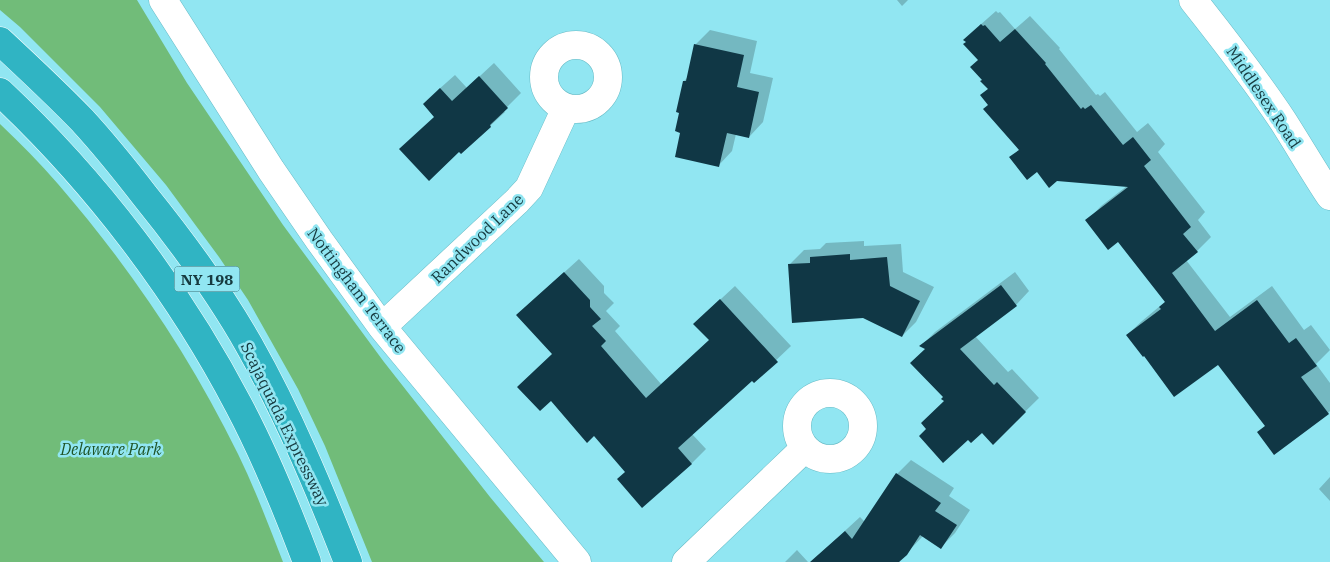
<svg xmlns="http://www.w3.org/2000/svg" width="1330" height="562" viewBox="0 0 1330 562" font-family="'IBM Plex Serif',serif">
<rect width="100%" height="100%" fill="#91e6f2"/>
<path fill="#71bc79" d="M0,0H137L187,83L283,225L384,362L490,497L544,562H372L325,446L298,389L248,300L219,257L166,185L100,107L20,27L0,10Z
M0,124C20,143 40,163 58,184C129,266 190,356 238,454C255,489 269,526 283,562H0Z"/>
<path fill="#0003" d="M897,0H908L902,6Z
M996,11L998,13L1000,12L1015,29L1030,16L1060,48L1059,49L1096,95L1098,94L1100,96L1105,92L1137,132L1148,123L1165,144L1158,152L1205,212L1198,220L1211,237L1197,251L1186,260L1230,317L1272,286L1304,330L1311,325L1330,350L1316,364L1330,383V411L1328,413L1259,432L1266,425L1219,363L1127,335L1142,321L1166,301L1119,240L1087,221L1101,206L1127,186L1037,170L1011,158L1020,149L990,105L981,95L989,88L979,60V26Z
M710,30L757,41L750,73L773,78L763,122L749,137L736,134L732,151L718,166L682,132L684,81L689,76L695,45Z
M494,63L521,93L503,111L505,112L490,126L459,150L435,117L438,90L455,75L467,88Z
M864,241V246L901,244L903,272L934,287L916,322L902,336L789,265L804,250L820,249L826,243Z
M579,259L604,286V293L614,303L606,311L620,326L615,331L661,384L710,340L709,310L735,286L791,346L754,381L752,379L692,434L706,449L692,463L642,506L626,472L553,354L517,315Z
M1015,272L1029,291L1016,305L975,336L1008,372L1012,369L1039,398L993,443L982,431L968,438L928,429L945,401L926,348L921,346L935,332Z
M911,460L954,488L949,496L970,510L955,533L941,547L924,535L899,561L900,562H811L860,517L865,522L897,474Z
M1330,477V501L1319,489Z
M797,550L808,562H785Z"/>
<path fill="#103745" d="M981,24L983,26L985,25L1000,42L1015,29L1046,63L1045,64L1081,109L1083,107L1085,109L1091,105L1123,145L1133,137L1151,160L1144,166L1191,227L1183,234L1198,252L1172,273L1215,331L1257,300L1289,343L1296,338L1317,366L1301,377L1329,414L1274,455L1257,432L1265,426L1218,365L1174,397L1144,356L1143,357L1126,335L1161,309L1159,307L1165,302L1118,242L1108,250L1085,220L1128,187L1057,181L1049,188L1037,172L1027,180L1009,157L1019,150L983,109L988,105L980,95L988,89L980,81L982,80L970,67L978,60L963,44L966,42L963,40Z
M694,44L744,55L737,87L759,92L749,138L727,133L719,167L675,157L680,133L675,131L679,113L676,112L683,81H686Z
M479,76L508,108L490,125L491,127L461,154L459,152L429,181L399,149L434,117L423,104L440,88L452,101Z
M850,254V260L887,257L890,286L920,301L902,337L863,318L792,323L788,264L810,263V257Z
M564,272L590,300V307L601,319L592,326L606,341L601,346L646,398L709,340L693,324L720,299L778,362L754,383L752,381L678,448L692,464L642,508L617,479L625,472L594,436L587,443L551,401L540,411L517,387L552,354L516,315Z
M1001,285L1017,306L960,349L994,385L997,382L1026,412L993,445L982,433L971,443L968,440L943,463L919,436L926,429L921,423L944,401L941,399L943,397L910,363L925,349L919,346Z
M896,473L941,503L935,511L957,525L941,549L920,535L907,555L899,562H810L845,531L852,539Z"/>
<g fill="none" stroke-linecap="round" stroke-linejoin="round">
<g stroke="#67bbc6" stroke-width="29">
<path id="minor" d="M163,0L271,170L319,240L382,327L577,562
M1193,0C1224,39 1255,79 1283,121C1299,146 1314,172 1330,196
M544 77a32 32 0 1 1 64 0a32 32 0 1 1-64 0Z
M382,327L517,201L529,188L566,108
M797 426a33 33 0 1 1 66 0a33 33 0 1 1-66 0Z
M686,562L804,449"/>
</g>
<g stroke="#fff" stroke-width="29">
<path id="highway" d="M0,41C28,67 56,93 82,120C104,144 125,170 145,196C183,243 219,292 249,345C288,414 319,488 348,562
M0,92C95,181 179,291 239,406C266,457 287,509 307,562"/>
</g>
<use href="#minor" stroke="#fff" stroke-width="28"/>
<use href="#highway" stroke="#30b4c3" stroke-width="28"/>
</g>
<g text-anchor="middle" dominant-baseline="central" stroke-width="5" stroke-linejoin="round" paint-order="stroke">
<rect fill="#91e6f2" stroke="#3b6e75" stroke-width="1" x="174.5" y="266.5" width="65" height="25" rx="4"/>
<g font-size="15" font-weight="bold" fill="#163a3f">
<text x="207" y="279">NY 198</text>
</g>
<g font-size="16" fill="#163a3f" stroke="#91e6f2">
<text transform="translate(1264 97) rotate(56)">Middlesex Road</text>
<text transform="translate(477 238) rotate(-44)">Randwood Lane</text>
<text transform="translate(357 290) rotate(53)">Nottingham Terrace</text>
<text transform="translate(285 424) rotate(64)">Scajaquada Expressway</text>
</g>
<g font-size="16" font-style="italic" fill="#1f5427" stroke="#91e6f2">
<text x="111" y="449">Delaware Park</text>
</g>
</g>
</svg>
